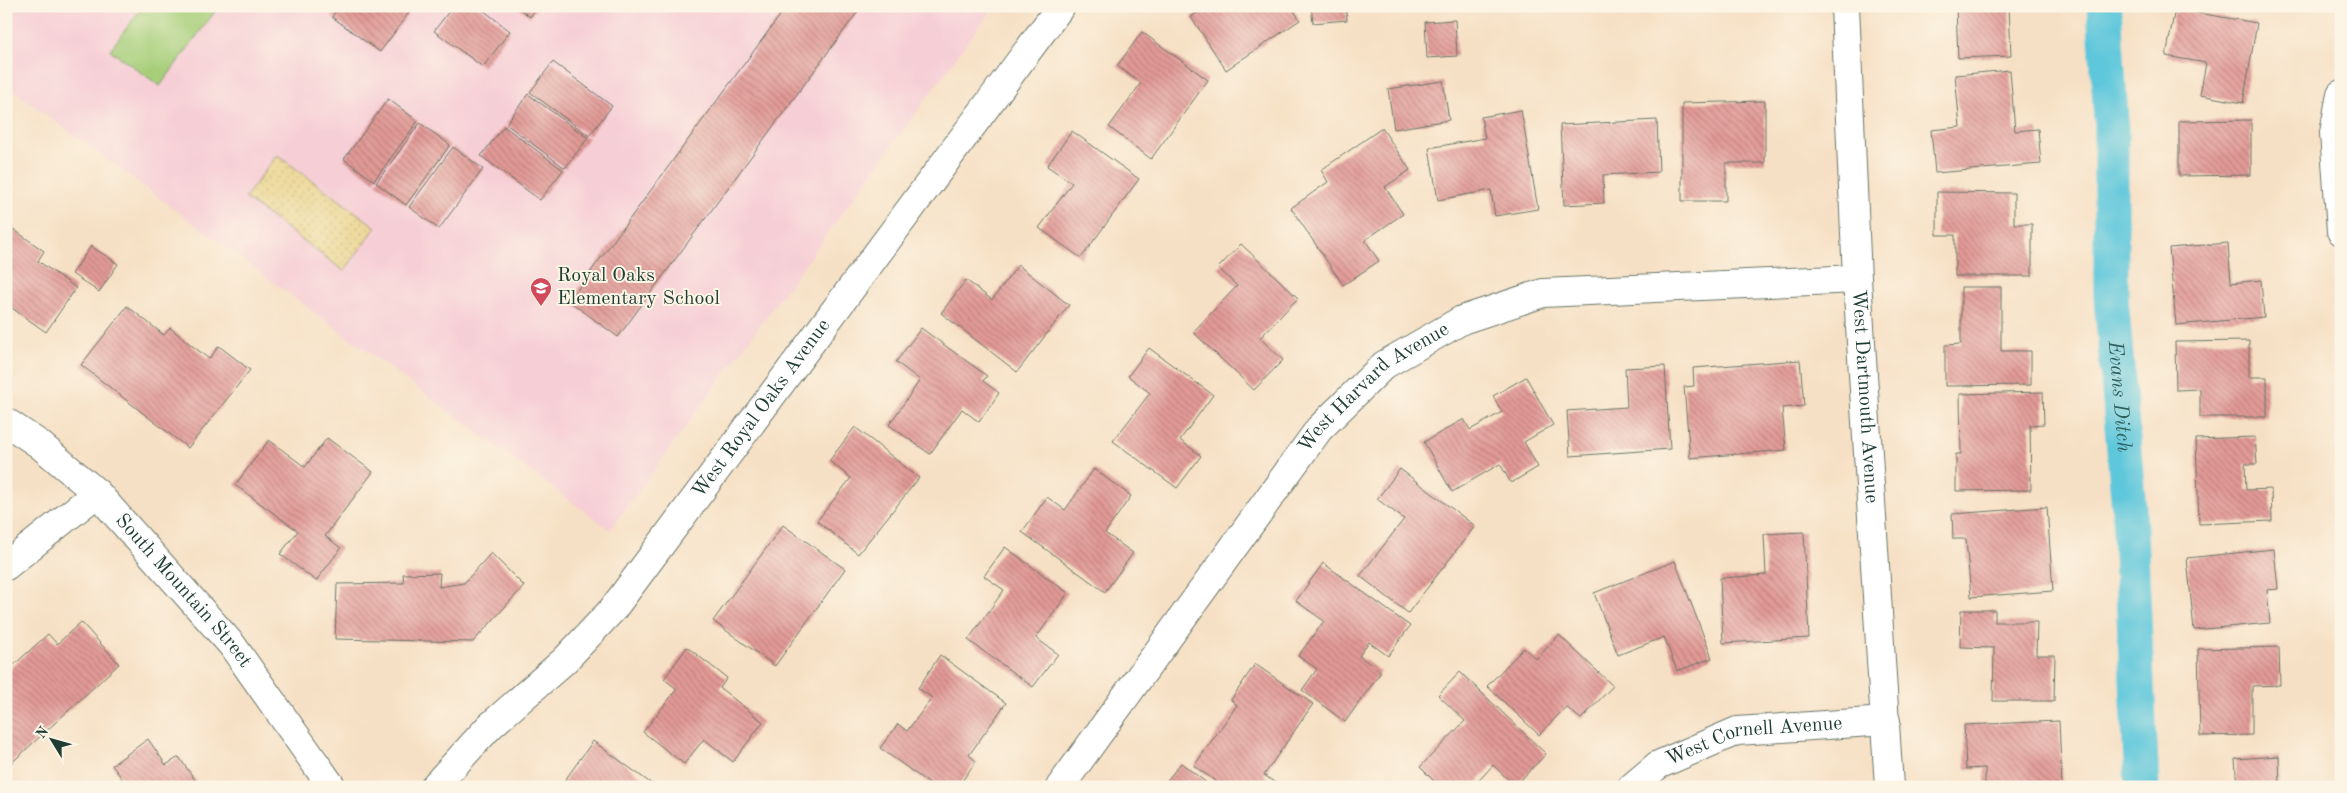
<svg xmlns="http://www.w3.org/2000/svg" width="2347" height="793" viewBox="0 0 2347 793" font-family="'Old Standard TT',serif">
<defs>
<pattern id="sand-dots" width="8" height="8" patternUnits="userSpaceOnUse" patternTransform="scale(1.25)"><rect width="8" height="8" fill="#eeda9e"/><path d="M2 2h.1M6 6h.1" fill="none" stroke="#ccbc89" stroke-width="1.8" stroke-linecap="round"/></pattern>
<pattern id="building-back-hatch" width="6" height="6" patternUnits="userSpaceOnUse" patternTransform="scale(1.25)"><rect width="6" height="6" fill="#e39a97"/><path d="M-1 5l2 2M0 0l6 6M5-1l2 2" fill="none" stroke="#b77f7c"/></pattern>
</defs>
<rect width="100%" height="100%" fill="#fcf5e5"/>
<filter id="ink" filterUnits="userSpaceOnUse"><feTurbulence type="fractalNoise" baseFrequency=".02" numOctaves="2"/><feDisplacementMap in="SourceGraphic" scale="10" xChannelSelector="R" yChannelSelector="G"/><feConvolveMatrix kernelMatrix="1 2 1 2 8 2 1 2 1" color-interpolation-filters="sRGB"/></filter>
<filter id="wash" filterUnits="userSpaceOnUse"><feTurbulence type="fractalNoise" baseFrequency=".0096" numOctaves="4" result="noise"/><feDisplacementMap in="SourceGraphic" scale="20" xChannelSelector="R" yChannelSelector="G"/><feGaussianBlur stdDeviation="1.12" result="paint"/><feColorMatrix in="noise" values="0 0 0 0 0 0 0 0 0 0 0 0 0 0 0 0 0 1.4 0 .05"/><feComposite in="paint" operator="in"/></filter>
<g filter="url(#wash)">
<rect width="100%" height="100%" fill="#f6e0c5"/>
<path fill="#f6cfd6" d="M6,6H994L610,530L6,85Z"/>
<path fill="url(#sand-dots)" stroke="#868c69" d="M277,155L376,227L344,271L245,198Z"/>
<path fill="#a7cf7a" stroke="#638657" d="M143,6H219L160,86L110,50Z"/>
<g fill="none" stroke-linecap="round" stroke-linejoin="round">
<path stroke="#5fc7db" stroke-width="35" id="s1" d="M2104,6L2111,120V297L2129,510L2142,787"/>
</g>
<g id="blocks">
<path fill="url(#building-back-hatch)" d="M339,6H414L380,52L332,17Z
M453,6H478L510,31L483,67L434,31Z
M516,6H538L530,17Z
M787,6H862L618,337L569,301Z
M1207,6H1291L1300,20L1226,70L1191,17Z
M1311,6H1346L1347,20L1313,23Z
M1550,6H1583V8L1550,11Z
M1956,6H2009L2011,56L1958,58Z
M2175,9L2257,23L2243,103L2200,95L2206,63L2166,56Z
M1455,20L1457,56L1427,58L1425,22Z
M1142,32L1208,80L1151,159L1109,127L1141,83L1117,66Z
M553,62L612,106L589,136L530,92Z
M2010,70L2015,131L2038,129L2041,164L1935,173L1931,130L1960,127L1955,75Z
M1443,81L1449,120L1394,129L1388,89Z
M528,94L588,138L565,168L506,124Z
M388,99L418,121L374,181L344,159Z
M1765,101V163H1726V201H1682V103Z
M1521,110L1538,209L1495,216L1491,190L1438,200L1429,148L1485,138L1481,117Z
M1657,120L1659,172L1603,175L1604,203L1564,205L1560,125Z
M2251,120V175L2179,176V121Z
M420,123L450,145L406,205L376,183Z
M504,126L563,170L540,200L481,156Z
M1382,128L1410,170L1385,187L1403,214L1365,240L1379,261L1343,285L1291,208L1328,182L1321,170Z
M1072,131L1139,179L1081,258L1039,228L1072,183L1047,166Z
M453,147L483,169L439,229L409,207Z
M1937,192L2014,193V224H2032V276H1955V235H1937Z
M6,224L44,251L38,261L76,288L46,332L6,304Z
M2228,243L2231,283L2261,280L2264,317L2176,325L2169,248Z
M1241,244L1298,298L1260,338L1283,360L1254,390L1193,332L1237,286L1218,268Z
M91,246L118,264L99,292L72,274Z
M1018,265L1069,305L1017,372L941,313L966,280L992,300Z
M1961,287H2001V351H2031V385L1945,386V345L1961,344Z
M127,306L164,335L170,328L209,359L219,346L250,370L188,448L81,365Z
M921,328L987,376L983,381L999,393L979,422L962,409L930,454L889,425L920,380L896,362Z
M2249,341V377H2267V417H2200V389L2176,390L2175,342Z
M1149,348L1213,395L1180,440L1201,456L1177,488L1113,441L1150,393L1128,376Z
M1800,360L1804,406L1782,408L1786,450L1690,458L1684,387L1694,386L1693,368Z
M1665,366L1670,449L1570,456L1567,411L1627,407L1625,368Z
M1526,377L1553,425L1524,442L1538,467L1511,483L1500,464L1452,492L1424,442L1464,419L1470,430L1502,412L1493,396Z
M2043,392L2044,424L2030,425L2031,490L1956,491V454H1961L1960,394Z
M855,427L919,478L858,554L817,521L851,478L829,461Z
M2255,437L2257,464H2245L2246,490L2271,489L2272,521L2199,524L2196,439Z
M327,438L373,472L325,536L341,548L316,581L280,554L298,531L235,485L269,440L305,467Z
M1094,469L1131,496L1105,533L1133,553L1105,592L1022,532L1047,497L1065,510Z
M1400,469L1475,526L1408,613L1360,576L1404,519L1377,499Z
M2047,507L2053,591L1971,597L1966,539H1953L1952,514Z
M783,525L845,569L775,666L713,621Z
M1804,532L1809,638L1723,643L1720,578L1766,575L1764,534Z
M1005,547L1068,593L1036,638L1058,654L1033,687L968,640L1004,590L984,576Z
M2274,549L2278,589L2267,590L2270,623L2194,630L2187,558Z
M491,553L524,586L473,642L335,639L337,584L404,583L403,574L440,573L439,587L464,583Z
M1675,561L1712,658L1677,671L1664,637L1618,655L1594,593Z
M1323,563L1410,626L1388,656L1369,642L1359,656L1381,672L1345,722L1302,690L1317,669L1298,656L1324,621L1296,601Z
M1961,610H1995V622H2037L2036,655H2055L2054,701H1993L1994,648L1960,647Z
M81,622L119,664L6,768V672L48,634L57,644Z
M1559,635L1613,686L1581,719L1566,707L1539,735L1487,686L1524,648L1536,659Z
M687,647L727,678L720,688L763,722L733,762L704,739L684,764L643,732L677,689L664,679Z
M2279,647L2280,685L2252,686V735L2200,736L2198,649Z
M940,655L1006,703L969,755L976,761L958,787H934L880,748L898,724L907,731L932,698L918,688Z
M1255,664L1313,704L1264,775L1281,787H1224L1194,766L1237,705L1231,700Z
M1460,672L1546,754L1515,786L1493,765L1473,787H1440L1420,767L1465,721L1438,695Z
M2059,721L2062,787H1985V768L1966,769L1964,725Z
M148,739L166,765L179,757L200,787H128L112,765Z
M593,741L656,787H560Z
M2279,756L2280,787H2237L2235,759Z
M1181,763L1212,787H1162Z"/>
</g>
</g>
<g filter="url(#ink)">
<use href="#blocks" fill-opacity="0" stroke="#6a7667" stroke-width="1"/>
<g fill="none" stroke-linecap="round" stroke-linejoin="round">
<g stroke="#6a7667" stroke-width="30">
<g id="minor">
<path id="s2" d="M1845,6L1857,279L1889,787"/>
<path d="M2341,94L2334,133L2341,231"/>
<path id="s3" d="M6,422L39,444L97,493L232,645L332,787"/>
<path d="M6,566L97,493"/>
<path id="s4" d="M434,787L489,727L565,660L613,609L1061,6"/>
<path id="s5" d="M1060,787L1319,429L1384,365L1462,320L1543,293L1857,279"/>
<path id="s6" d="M1632,787L1658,765L1737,731L1886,721"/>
</g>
</g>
<use href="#minor" stroke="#fff" stroke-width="28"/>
</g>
</g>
<defs>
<g id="school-pin" transform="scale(1.125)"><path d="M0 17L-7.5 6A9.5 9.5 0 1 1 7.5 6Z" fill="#d1495b" stroke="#fcf5e5"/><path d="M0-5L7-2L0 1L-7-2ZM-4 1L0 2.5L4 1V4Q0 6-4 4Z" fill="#fff"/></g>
</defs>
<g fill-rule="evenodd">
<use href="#school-pin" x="541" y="288"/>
</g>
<g text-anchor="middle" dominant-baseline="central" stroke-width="4" stroke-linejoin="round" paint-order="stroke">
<g font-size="20" fill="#1f3d34" stroke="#fcf5e5" text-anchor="start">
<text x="557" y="276">Royal Oaks<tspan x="557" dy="23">Elementary School</tspan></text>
</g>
<g font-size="20" fill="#1f3d34" stroke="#fcf5e5">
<text stroke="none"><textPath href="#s5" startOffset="511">West Harvard Avenue</textPath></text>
<text stroke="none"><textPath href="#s2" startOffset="391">West Dartmouth Avenue</textPath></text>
<text stroke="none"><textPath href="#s4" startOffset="502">West Royal Oaks Avenue</textPath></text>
<text stroke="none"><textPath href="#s3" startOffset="246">South Mountain Street</textPath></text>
<text stroke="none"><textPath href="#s6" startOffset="135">West Cornell Avenue</textPath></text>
</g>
<g font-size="21" font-style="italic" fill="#2f605e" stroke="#fcf5e5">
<text stroke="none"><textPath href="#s1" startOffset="391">Evans Ditch</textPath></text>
</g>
</g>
<rect width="2347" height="793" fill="none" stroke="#fcf5e5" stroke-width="25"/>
<g transform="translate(52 740) rotate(307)" stroke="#fcf5e5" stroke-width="4" paint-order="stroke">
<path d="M0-4L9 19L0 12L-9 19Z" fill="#1f3d34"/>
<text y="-8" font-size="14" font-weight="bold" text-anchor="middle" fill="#1f3d34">N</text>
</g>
</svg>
